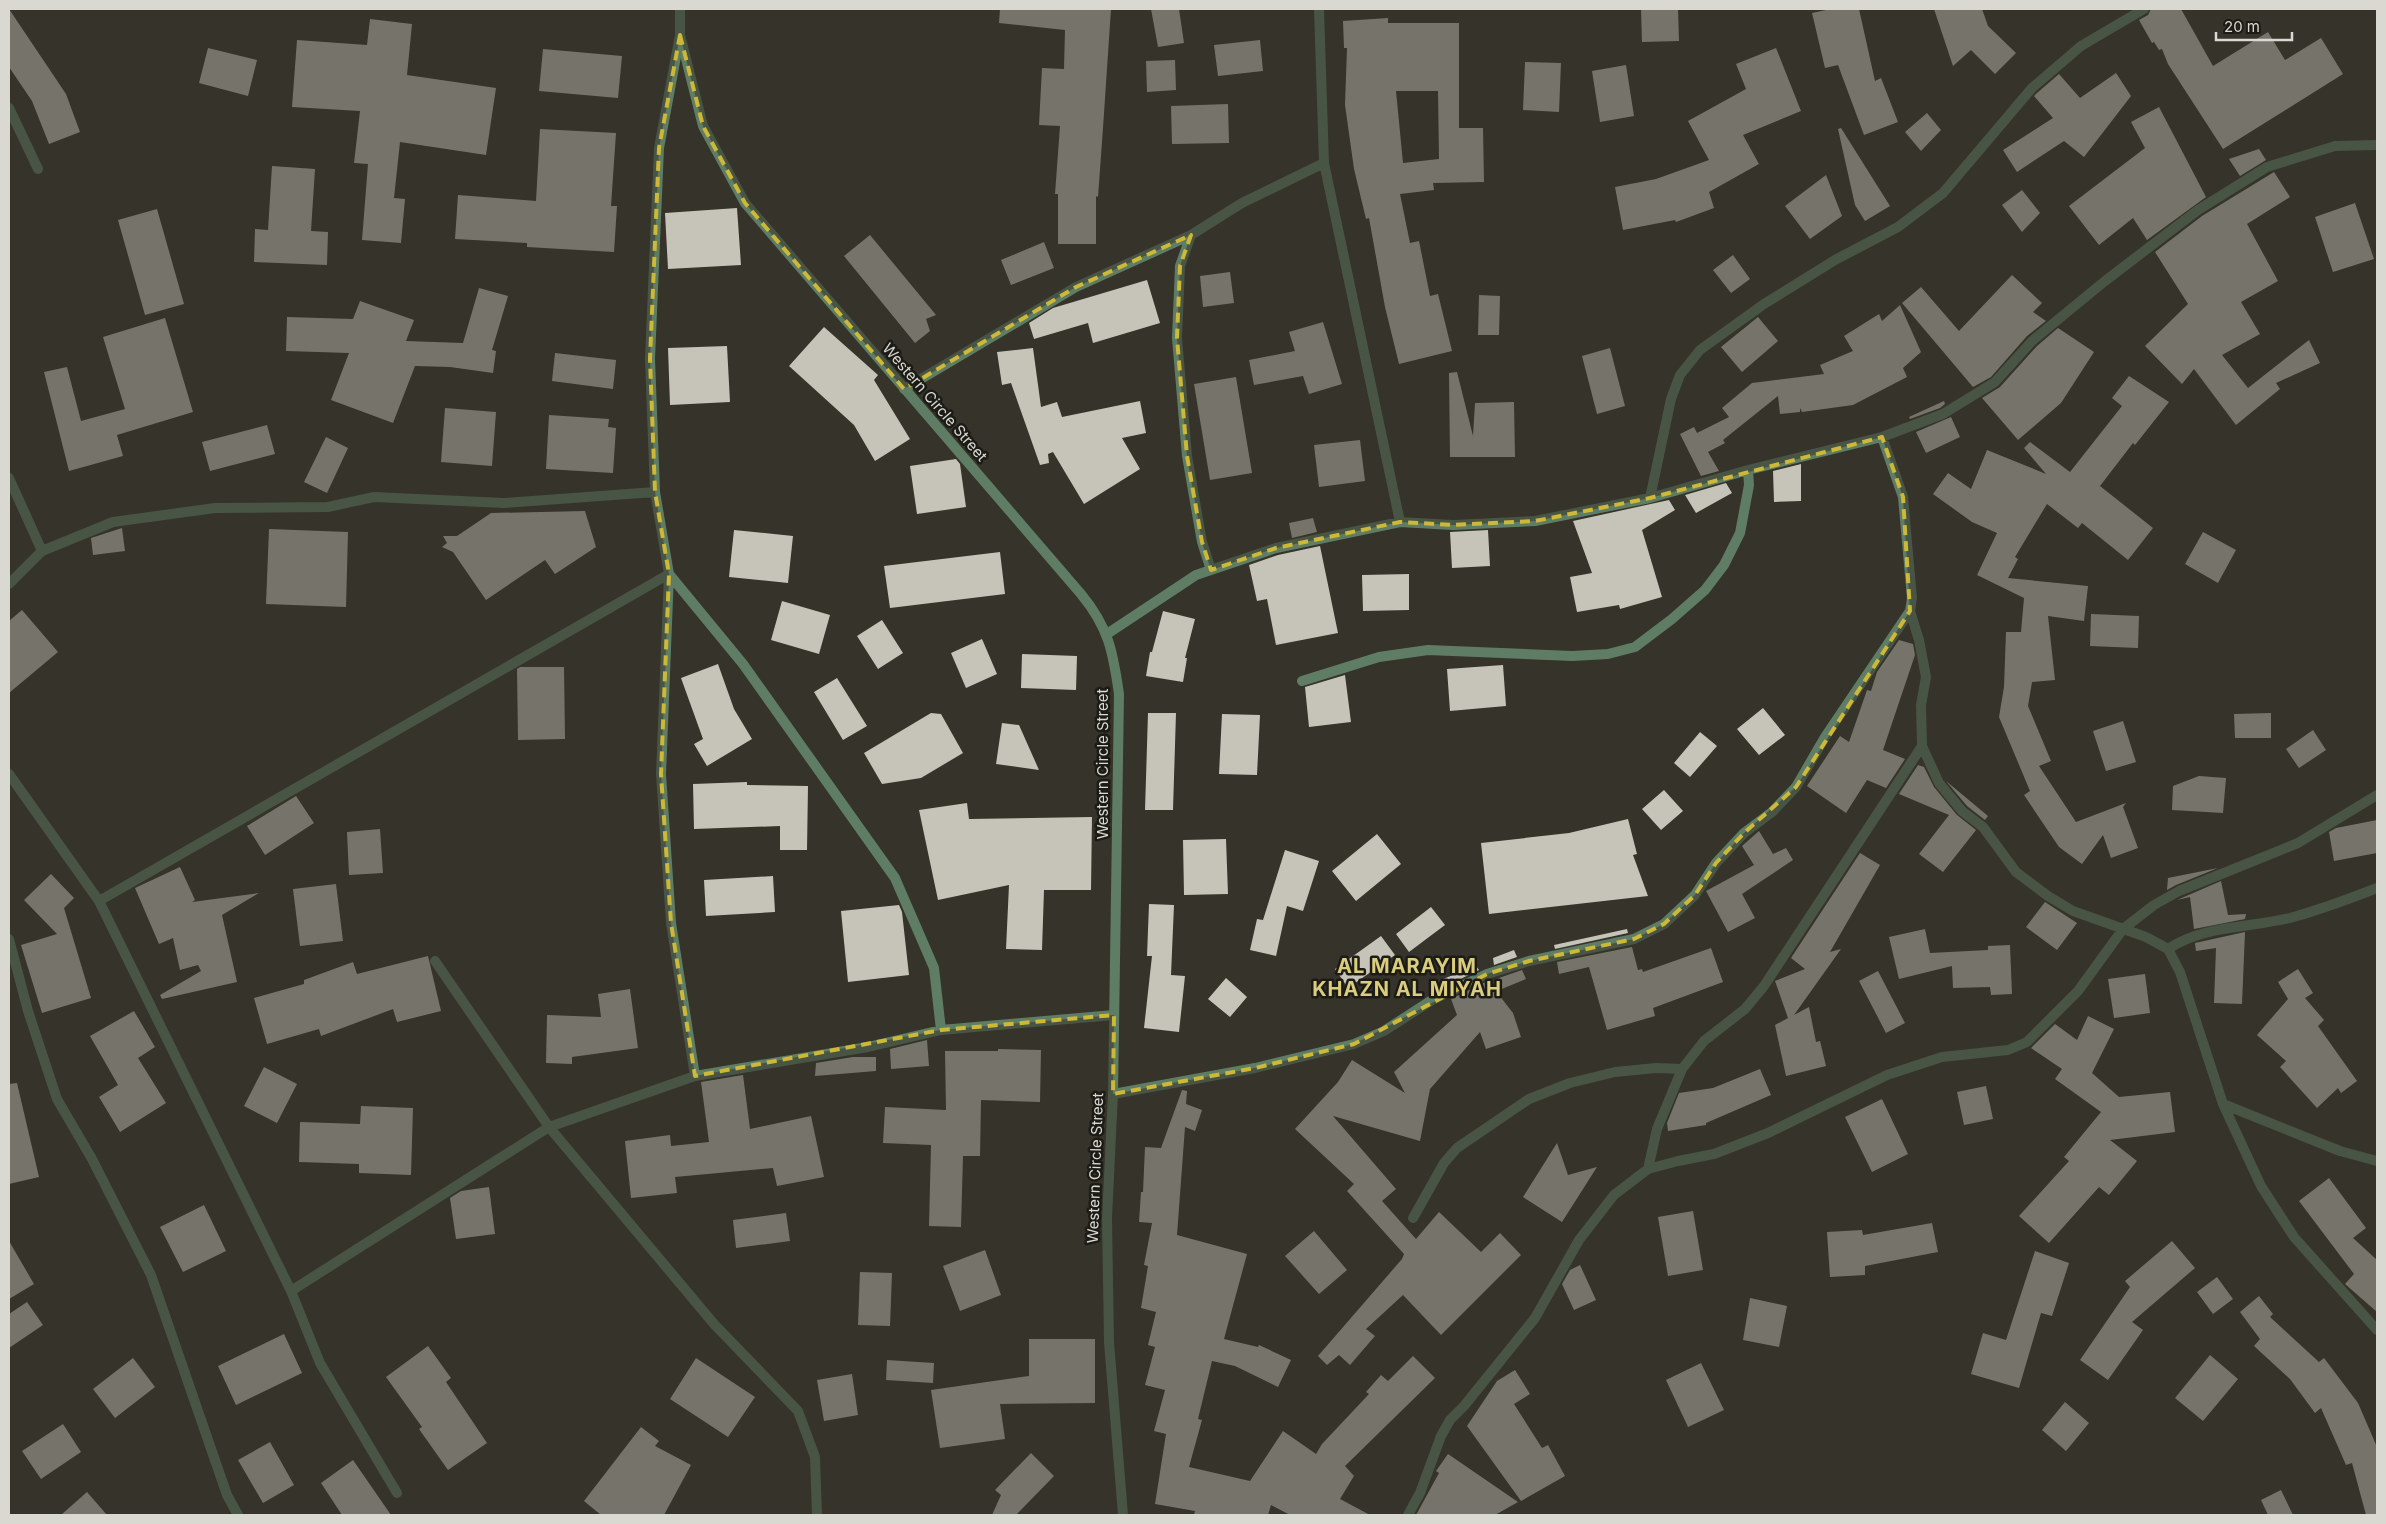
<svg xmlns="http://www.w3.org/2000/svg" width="2386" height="1524" viewBox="0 0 2386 1524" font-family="Inter,sans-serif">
<rect width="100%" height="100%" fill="#35332a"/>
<path fill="#c6c4b8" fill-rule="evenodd" d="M9,9L66,94L80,132L49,144L32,101L9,67Z
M1000,9H1111L1103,128L1098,197L1096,196V244H1058V194H1055L1060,126L1039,125L1042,68L1064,69L1065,30L999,23Z
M1151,9H1179L1184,43L1158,47Z
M1641,9H1678L1679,41L1642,42Z
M1831,9H1859L1875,81L1881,78L1898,122L1864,135L1838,65L1825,68L1812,13Z
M1934,9H1982L1988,26L2016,53L1995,74L1971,50L1953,66Z
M2151,9H2181L2213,66L2268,32L2285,60L2321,38L2343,74L2223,149L2168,64L2162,49L2159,50L2154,42L2152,43L2139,20L2148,15Z
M1388,18V23H1459V128H1483L1484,182L1433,183L1434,190L1400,194L1410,243L1419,241L1430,296L1438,294L1452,351L1399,364L1385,307L1369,218L1366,219L1354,169L1345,105L1347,48H1344L1343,21ZM1396,91H1438L1439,159L1403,163Z
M370,19L412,24L407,75L496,88L486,155L400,142L394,198L405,199L401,243L362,240L368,164L354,163L360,111L292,107L297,40L367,45Z
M1260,40L1263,71L1218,76L1214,45Z
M208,48L257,60L248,96L199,83Z
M1776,48L1801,111L1743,135L1759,164L1709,192L1714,208L1676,222L1675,220L1623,230L1615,187L1656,179L1709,160L1688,121L1746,89L1736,64Z
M543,49L622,56L618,98L539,91Z
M1175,60L1176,90L1147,92L1146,61Z
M1525,62L1561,63L1559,112L1523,110Z
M1626,65L1634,116L1600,122L1592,71Z
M2116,73L2131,96L2084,157L2064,141L2017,172L2003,150L2053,118L2034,96L2037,93L2059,74L2080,98Z
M1228,104L1229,143L1172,144L1171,106Z
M2159,107L2206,197L2147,240L2133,218L2099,245L2069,206L2145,148L2131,122Z
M1927,113L1941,130L1921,151L1905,132Z
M1841,128L1890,206L1865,221L1855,205L1838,129Z
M540,129L616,133L611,206H617L614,252L527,247V243L455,239L458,195L536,201Z
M2259,149L2266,160L2240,176L2229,159Z
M272,166L315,169L311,231L328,232L327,265L254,262L255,229L268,230Z
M2274,172L2290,197L2247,224L2278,281L2241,302L2260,334L2222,355L2248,388L2309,340L2320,363L2276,383L2280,389L2236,425L2194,369L2182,384L2145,346L2188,304L2155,252L2202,216Z
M1826,175L1842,216L1810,239L1785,206Z
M2022,190L2040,213L2022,232L2002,205Z
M2355,203L2374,259L2333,272L2315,217Z
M737,208L741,265L668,269L665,213Z
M157,209L184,304L145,315L118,220Z
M870,235L936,315L926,319L930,331L915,343L844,256Z
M1044,242L1054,268L1011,285L1001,260Z
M1733,255L1750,279L1731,293L1713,270Z
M1230,272L1234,303L1203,307L1200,276Z
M2012,275L2042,303L2033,312L2046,321L2027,336L1991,377L1973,387L1902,303L1921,287L1959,331Z
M1147,280L1160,323L1093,343L1088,323L1034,339L1029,323L1053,308Z
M479,288L508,296L492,350L496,351L493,373L450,367L415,366L393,423L331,400L349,353L286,351L287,317L353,319L360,301L414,320L406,341L463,343Z
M1479,295L1500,296L1499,335H1478Z
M1900,305L1921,352L1903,368L1907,377L1853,405L1802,412L1800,408V412L1780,414L1778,396L1723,440L1725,443L1708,452L1719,471L1701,476L1680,434L1694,427L1697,433L1729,417L1722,408L1752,383L1824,374L1820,365L1853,351L1844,336L1879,314L1882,321Z
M1758,317L1778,341L1742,372L1721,347Z
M165,318L193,412L117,435L123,456L69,471L44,372L67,367L81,421L125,409L103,337Z
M1323,322L1342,384L1309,394L1303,376L1254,385L1249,360L1295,351L1289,332Z
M824,327L878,375L874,380L910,439L875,461L854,425L789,366Z
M2058,328L2094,352L2061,403L2018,440L1982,398L2000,387L2037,346Z
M727,346L730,402L670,405L668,348Z
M1033,348L1041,407L1057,402L1062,417L1140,401L1146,433L1122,438L1140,469L1084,504L1053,452L1048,454L1049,463L1040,465L1011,383L1002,385L997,352Z
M1610,348L1625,406L1597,414L1582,356Z
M555,353L616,360L613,389L552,381Z
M1457,372L1473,436L1475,403L1514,402L1515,457H1450L1449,373Z
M2129,376L2169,402L2135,445L2133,443L2100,486L2153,528L2128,560L2082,523L2078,528L2047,504L2015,557L2018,559L2008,578L2088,586L2084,621L2048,616L2055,680L2032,682L2028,706L2051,761L2039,766L2076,822L2126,803L2123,807L2138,848L2111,858L2103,835L2082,864L2059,847L2024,795L2030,791L1999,717L2004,687L2006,632H2021L2024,598L1977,575L1997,533L1972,522L1933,494L1948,473L1971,489L1987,450L2046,474L2024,448L2030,442L2070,472L2122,406L2112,398Z
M1236,377L1252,473L1210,480L1194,384Z
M1944,401L1945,404L1940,408L1910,419L1909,417Z
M445,408L496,412L492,466L441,462Z
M549,415L609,419L608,427L616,428L613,473L546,469Z
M1951,417L1960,437L1926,453L1916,432Z
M267,425L275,454L210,471L202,442Z
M326,437L348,448L327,493L304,482Z
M1360,440L1365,481L1319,487L1314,445Z
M956,459L960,464L966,507L917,514L910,466Z
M1801,464V501L1774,502L1773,471Z
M1726,483L1732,493L1696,513L1685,495Z
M1669,500L1675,510L1642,530L1662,597L1620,609L1619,605L1577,612L1570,577L1592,573L1573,521Z
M585,511L596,547L555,574L545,560L486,600L453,552L442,547L447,543L443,536H457L491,513Z
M1313,518L1317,532L1292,538L1289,523Z
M122,528L125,551L93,555L91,538Z
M269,529L348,532L346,607L266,604Z
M734,530L793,536L788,583L729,577Z
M1488,530L1490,566L1452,568L1450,532Z
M2203,532L2236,550L2218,583L2185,564Z
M1320,546L1338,633L1276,645L1267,599L1257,601L1249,565L1278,555Z
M1000,552L1005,594L890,608L884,566Z
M1409,574V610L1363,611L1362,575Z
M782,601L830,615L819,654L771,640Z
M22,610L58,652L9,693V621Z
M1163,611L1195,619L1185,658H1187L1183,682L1146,676L1150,652H1152Z
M2091,614L2139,616L2138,648L2090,646Z
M882,620L903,653L878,669L857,636Z
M982,639L997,674L966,688L951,653Z
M1899,640L1913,644L1915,655L1883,750L1905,759L1886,788L1867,780L1846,813L1807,786L1840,736L1849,742L1867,690L1871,691L1877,672Z
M1022,654L1077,656L1076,690L1021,688Z
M718,664L734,709L752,739L707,766L694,744L703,739L681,678Z
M1503,665L1506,706L1450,711L1447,669Z
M520,667H564L565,739L518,740L517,669Z
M1345,675L1351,722L1309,727L1305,687Z
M837,678L867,726L843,740L814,692Z
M1763,708L1785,735L1759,755L1737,729Z
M931,713L941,714L963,753L921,778L882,784L864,753Z
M1148,713H1176L1173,810H1145Z
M2271,713V738H2235L2234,714Z
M1222,714L1260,715L1257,775L1219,774Z
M2123,721L2136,762L2106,771L2093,731Z
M1002,723L1019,725L1039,770L996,764Z
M2313,730L2326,750L2299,768L2286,749Z
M1700,732L1717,746L1690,777L1674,763Z
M1918,765L1924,767L1934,787L1957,815L1976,830L1943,872L1919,854L1949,815L1899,794Z
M2199,776L2226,778L2223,813L2172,810L2173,786Z
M1946,781L1988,816L1985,820L1967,806Z
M747,782V785L808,786L807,850H780V826L694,829L693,784Z
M1664,790L1683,811L1661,830L1642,809Z
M296,796L314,823L265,855L247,826Z
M967,803L969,819L1092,817L1091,890H1044L1042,950L1006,949L1009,885L938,900L919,810Z
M1628,819L1637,854L1633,855L1648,896L1489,914L1481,843L1569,833Z
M2377,820V853L2334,861L2329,832L2336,828Z
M380,829L383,873L349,875L347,832Z
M1759,831L1773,854L1786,848L1793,860L1742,894L1755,918L1728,932L1706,891L1754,865L1742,846Z
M1377,834L1401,864L1356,901L1332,871Z
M1226,839L1228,894L1184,895L1183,840Z
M1285,850L1319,861L1303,911L1287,906L1276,956L1250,950L1257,919L1263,920Z
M1860,853L1880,865L1830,952L1841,949L1794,1015L1809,1007L1816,1042L1820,1041L1826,1066L1786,1076L1775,1025L1788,1018L1775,981L1805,969L1791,958Z
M180,867L195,900L192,902L259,893L222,915L237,982L162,999L160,995L201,971L198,965L180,970L173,938L159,944L135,888Z
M2218,868L2176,885L2167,890L2168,878Z
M51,874L74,898L64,908L91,998L42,1013L21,945L57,934L24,900Z
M773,876L775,912L706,916L704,880Z
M2221,881L2228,915L2246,914L2245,919L2194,929L2190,897L2177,900Z
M336,884L343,941L300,946L293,889Z
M2045,902L2077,923L2057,950L2026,927Z
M1149,904L1174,905L1171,975L1185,976L1179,1032L1144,1028L1152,956H1147Z
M899,905L902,912L909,975L848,982L841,911Z
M1431,907L1445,925L1409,952L1396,934Z
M1627,929L1628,933L1555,949L1554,945Z
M1925,929L1930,953L1988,950V946L2010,945L2012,994L1991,995L1990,987L1953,988L1952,966L1899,979L1889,937Z
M2245,932L2242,1004L2214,1003L2216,948L2196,951L2195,943Z
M1381,936L1395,955L1348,988L1335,969Z
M1632,947L1638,970L1642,969L1643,972L1711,948L1723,982L1653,1008L1655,1016L1607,1030L1589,967L1559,974L1557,962Z
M1514,950L1517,957L1494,965L1493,958Z
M428,956L441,1011L397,1022L393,1009L321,1036L319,1029L267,1044L254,998L304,984V980L353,962L357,974Z
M1476,966L1479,970L1446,986L1443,979Z
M2298,969L2313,993L2305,998L2324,1020L2318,1026L2357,1081L2341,1093L2338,1088L2317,1108L2280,1067L2286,1061L2257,1035L2288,999L2278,982Z
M1522,970L1526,979L1497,991L1496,979Z
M1878,971L1905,1023L1886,1033L1859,981Z
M2145,974L2150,1013L2114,1018L2108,979Z
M1226,978L1247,997L1230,1017L1208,999Z
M1488,981L1513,1013L1521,1037L1486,1049L1480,1032L1430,1089L1420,1141L1333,1116L1396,1189L1382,1201L1416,1239L1439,1212L1481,1252L1500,1233L1521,1255L1441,1335L1403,1295L1366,1329L1375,1336L1350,1365L1339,1355L1327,1365L1318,1356L1402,1259L1404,1254L1347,1191L1354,1184L1295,1129L1338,1082L1352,1060L1405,1093L1394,1072L1457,1015L1451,999Z
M630,989L638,1048L572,1057V1064L546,1063L547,1015L601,1017L598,994Z
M134,1011L155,1047L138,1058L166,1103L120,1132L99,1097L118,1085L90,1036Z
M2088,1016L2114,1029L2092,1073L2119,1097L2170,1092L2175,1132L2110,1140L2137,1161L2109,1195L2099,1187L2049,1243L2019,1216L2069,1161L2064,1157L2101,1112L2055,1079L2062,1069L2031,1048L2055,1024L2077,1040Z
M927,1040L929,1066L891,1069L890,1049Z
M998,1049L1041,1050L1040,1102L981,1100L980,1156H963L961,1227L929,1226L931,1145L883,1143L885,1107L946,1110L945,1051H998Z
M853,1057H876V1071L815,1076L816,1063Z
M264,1067L297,1084L277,1123L244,1106Z
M1760,1069L1771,1095L1706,1123V1125L1668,1131L1667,1123L1679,1093L1713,1088Z
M743,1075L750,1129L811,1116L824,1177L777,1186L773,1168L675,1177L677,1193L631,1198L625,1141L670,1135L671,1146L709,1142L701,1082Z
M17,1083L39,1177L9,1184V1084Z
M1986,1086L1993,1119L1964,1125L1957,1092Z
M1182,1090L1187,1091L1186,1104L1202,1110L1195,1131L1185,1127L1177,1235L1247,1254L1224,1339L1258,1347L1259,1345L1291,1360L1278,1387L1235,1366L1212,1361L1198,1419L1202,1420L1189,1467L1250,1481L1283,1431L1316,1454L1322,1444L1369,1394L1366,1392L1381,1375L1388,1381L1413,1356L1435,1378L1345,1466L1354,1476L1340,1499L1370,1515H1290L1271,1505L1268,1515H1194L1195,1511L1155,1504L1166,1434L1154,1431L1165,1390L1145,1385L1155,1347L1148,1345L1156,1312L1141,1308L1148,1266L1144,1265L1152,1223L1139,1222L1141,1192H1143L1145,1147L1161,1148Z
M1882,1099L1908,1154L1872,1172L1845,1117Z
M361,1106L413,1108L411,1175L359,1173V1164L299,1162L300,1122L360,1124Z
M1557,1143L1568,1175L1597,1167L1562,1222L1523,1197Z
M2329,1178L2366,1228L2353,1238L2377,1260V1312L2345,1284L2354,1274L2299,1201Z
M489,1187L495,1234L456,1239L450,1198L461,1191Z
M204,1205L226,1251L183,1272L160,1227Z
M1693,1211L1703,1270L1668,1276L1658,1217Z
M786,1213L790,1241L736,1248L733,1220Z
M1932,1223L1938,1252L1865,1266V1275L1830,1277L1827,1232L1862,1230L1863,1235Z
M1314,1231L1347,1270L1319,1294L1285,1256Z
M9,1241L34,1284L9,1299Z
M2172,1241L2195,1268L2132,1322L2143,1330L2108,1380L2080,1360L2130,1287L2125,1281Z
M985,1250L1001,1295L960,1311L943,1266Z
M2035,1251L2069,1263L2052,1316L2041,1313L2019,1388L1971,1374L1983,1333L2006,1340Z
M1580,1265L1596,1300L1574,1310L1562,1284L1570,1270Z
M860,1272L892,1273L890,1326L858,1325Z
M2217,1277L2233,1299L2213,1314L2197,1292Z
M2259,1296L2273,1314L2270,1317L2319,1362L2324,1358L2358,1403L2377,1447V1515H2366L2352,1463L2346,1465L2321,1408L2315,1413L2290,1379L2254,1346L2260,1339L2240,1312Z
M1750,1298L1787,1306L1779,1347L1743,1340Z
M27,1302L43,1325L9,1348V1314Z
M284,1334L302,1373L236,1405L218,1366Z
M1029,1339H1095V1403L1000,1404L1005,1439L940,1448L931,1390L1029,1376Z
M428,1346L451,1378L446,1382L487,1443L448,1470L419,1429L422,1427L386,1377Z
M2210,1355L2238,1379L2203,1421L2175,1398Z
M133,1358L155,1387L115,1418L93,1389Z
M696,1358L755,1397L728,1437L670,1399Z
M887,1360L934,1363L933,1383L886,1380Z
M1701,1363L1724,1410L1688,1427L1666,1380Z
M1515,1370L1530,1394L1514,1404L1542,1448L1548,1445L1565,1476L1521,1501L1467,1426L1497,1381Z
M852,1374L858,1415L824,1421L817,1380Z
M2065,1402L2089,1423L2066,1451L2042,1430Z
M63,1424L81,1452L41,1479L22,1451Z
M641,1427L659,1441L655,1446L691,1465L664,1515H601L584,1501Z
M270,1442L294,1485L263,1503L238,1460Z
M1031,1453L1054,1476L1016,1515H992L1001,1495L995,1490Z
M1448,1454L1518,1502L1495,1515H1416L1439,1473L1436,1471Z
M353,1460L391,1515H342L321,1483Z
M2281,1490L2293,1515H2268L2261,1500Z
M87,1492L107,1515H61Z"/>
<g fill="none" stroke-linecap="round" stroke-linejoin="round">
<path stroke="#5f7d64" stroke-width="10" d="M1319,9L1324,163L1400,522
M680,35L659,148L650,359L655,492L669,574L743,664L895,878L934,968L941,1030
M9,108L38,169
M1191,235L1180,266L1177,338L1187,456L1202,542L1211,570
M904,389L1076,287L1191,235L1242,203L1324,163
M9,478L42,551
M1650,498L1671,399L1680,375L1700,350L1764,304L1835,260L1898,227L1943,193L2032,88L2081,46L2144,9
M669,574L661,774L671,923L695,1076
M9,584L42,551L113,522L215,508L328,507L374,497L504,503L655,492
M1910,611L1919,640L1926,677L1921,705L1922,746L1939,783L1962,811L1983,827L2016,872L2048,896L2073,911L2146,937L2168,949L2180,972L2223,1104L2261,1186L2294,1237L2377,1330
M1107,634L1196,575L1276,548L1400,522L1453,525L1535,521L1650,498L1748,470L1882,437L1943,414L1995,382L2032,341L2105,281L2198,210L2267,167L2335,146L2377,145
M1302,681L1379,657L1428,650L1572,656L1608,654L1635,647L1672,619L1705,590L1724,565L1740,533L1749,485L1748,470
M9,774L99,901L291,1291L320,1363L397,1493
M99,901L669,574
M9,939L28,1011L57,1099L92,1159L151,1275L227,1495L238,1515
M2168,949C2204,925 2248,928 2290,918C2319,910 2349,899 2377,888
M435,961L549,1127L714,1324L798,1411L815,1457L817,1515
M1113,1094L1255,1068L1354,1044L1384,1031L1432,1000L1487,974L1529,961L1634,939L1664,924L1695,895L1716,863L1744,833L1772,812L1796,787L1825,737L1910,611L1912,598L1903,497L1882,437
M2223,1104L2340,1151L2377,1161
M1648,1169L1657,1129L1682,1069L1704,1041L1745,1009L1764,986L1922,746
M1413,1218L1444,1163L1457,1148L1529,1099L1570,1083L1615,1072L1656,1068L1682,1069
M291,1291L549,1127L695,1076L868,1047L941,1030L1114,1015
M1408,1515L1420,1493L1441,1436L1450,1420L1464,1406L1535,1318L1579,1240L1614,1195L1648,1169L1678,1161L1714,1154L1768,1133L1887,1075L1942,1057L2008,1050L2027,1042L2078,991L2123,929L2154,905L2179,891L2298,843L2377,795"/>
<path stroke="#5f7d64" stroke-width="10" d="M680,9V35L703,126L745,203L1081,594C1109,628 1113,652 1119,694L1113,1094L1107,1218L1109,1342L1123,1515"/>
</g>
<path d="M0 0H2386V1524H0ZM680,35L703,126L745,203L904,389L1076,287L1191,235L1180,266L1177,338L1187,456L1202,542L1211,570L1276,548L1400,522L1453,525L1535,521L1650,498L1882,437L1903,497L1910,611L1796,787L1744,833L1716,863L1695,895L1664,924L1634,939L1529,961L1487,974L1354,1044L1255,1068L1113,1094L1114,1015L941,1030L695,1076L671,923L661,774L669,574L655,492L650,359L659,148Z" fill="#35332a" fill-opacity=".55" fill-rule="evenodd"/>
<path fill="none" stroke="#ceb837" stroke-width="4" stroke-dasharray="10 6" stroke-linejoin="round" d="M680,35L703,126L745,203L904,389L1076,287L1191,235L1180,266L1177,338L1187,456L1202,542L1211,570L1276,548L1400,522L1453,525L1535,521L1650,498L1882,437L1903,497L1910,611L1796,787L1744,833L1716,863L1695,895L1664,924L1634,939L1529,961L1487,974L1354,1044L1255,1068L1113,1094L1114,1015L941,1030L695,1076L671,923L661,774L669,574L655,492L650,359L659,148Z"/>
<g text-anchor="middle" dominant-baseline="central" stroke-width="5" stroke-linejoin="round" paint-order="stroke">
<g font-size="15" fill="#d9d8d1" stroke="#1c1b16">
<text transform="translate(935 402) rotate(49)">Western Circle Street</text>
<text transform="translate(1102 764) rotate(-90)">Western Circle Street</text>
<text transform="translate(1095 1168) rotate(-88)">Western Circle Street</text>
</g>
<g font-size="20" font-weight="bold" letter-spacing="1" fill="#dbcd7f" stroke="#1c1b16">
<text x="1407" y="966">AL MARAYIM<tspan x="1407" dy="23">KHAZN AL MIYAH</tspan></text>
</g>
</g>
<rect width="2386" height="1524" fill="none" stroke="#d9d8d1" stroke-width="20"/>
<path d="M2216 32v8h76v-8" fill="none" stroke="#d9d8d1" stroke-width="2.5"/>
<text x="2224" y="32" font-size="15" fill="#d9d8d1" stroke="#1c1b16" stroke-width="4" paint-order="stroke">20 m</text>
</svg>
